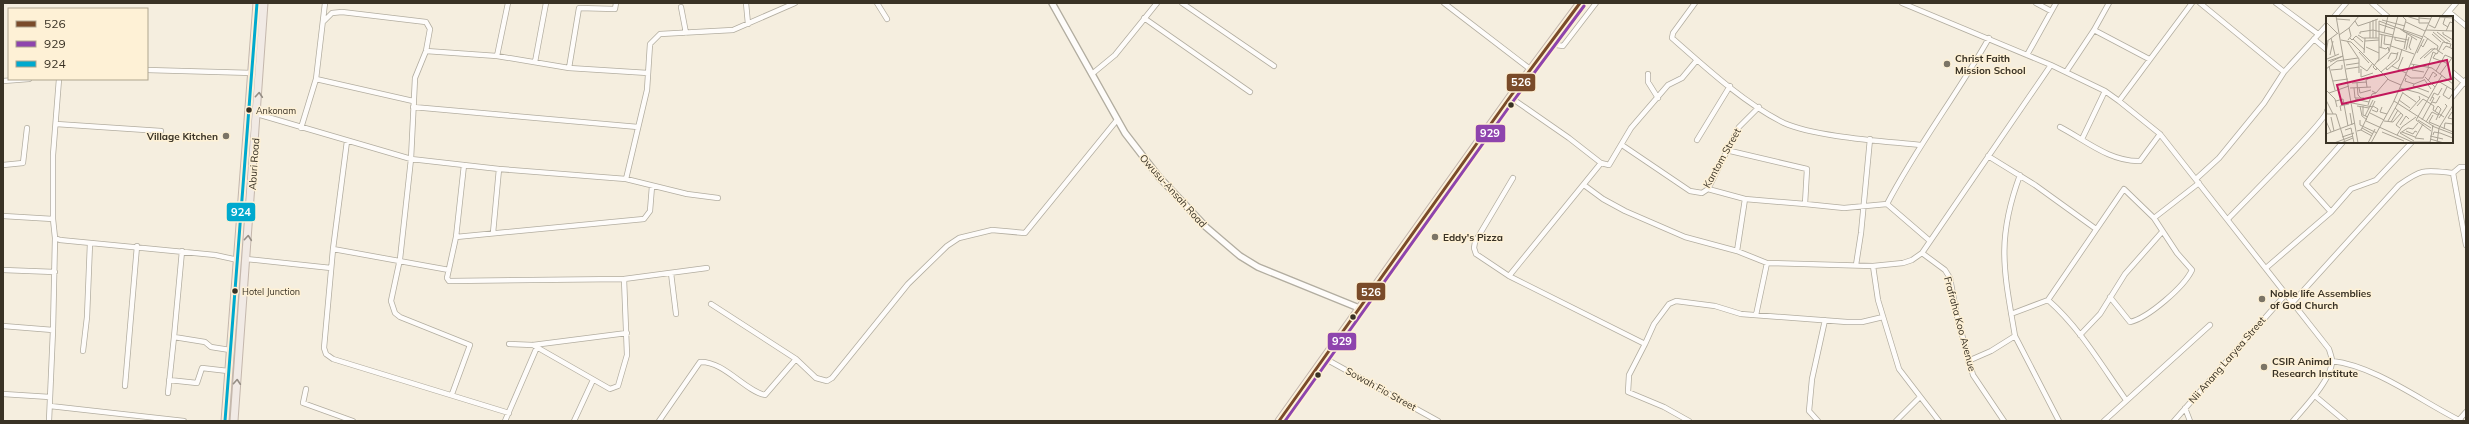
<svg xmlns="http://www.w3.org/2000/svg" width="2469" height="424" viewBox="0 0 2469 424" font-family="Mulish,sans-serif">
<rect width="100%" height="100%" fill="#f5eedf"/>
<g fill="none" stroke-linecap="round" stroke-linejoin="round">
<g stroke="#b2ada0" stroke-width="6">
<path id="minor" d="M746,3L748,24
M877,3L887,19
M1182,3L1274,66
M1444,3L1530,69
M1695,3L1673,33L1672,38C1705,67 1745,104 1784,123C1816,137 1883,141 1920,145
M1902,3L2051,65L2105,91L2119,101L2160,134L2329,349C2330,353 2332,357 2332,361C2332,379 2304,408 2293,421
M2036,3L2051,11
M2200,3L2284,72
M2276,3L2318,34
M2372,3L2388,17
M681,7L686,33
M2449,12L2466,26
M2334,17L2346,3
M2444,17L2456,3
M1144,18L1250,92
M323,22L332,13L342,12L426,22L430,29L426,51L415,78L411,159L400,259L391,301L395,313L400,317L470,345L452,394
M2094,30L2149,59
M2314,39L2327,50
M1550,44L1563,46L1596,3
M426,51L497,56L569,68L648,73
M2027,55L2056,3
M497,56L508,3
M535,62L546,3
M569,68L579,8L615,9L616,3
M147,70L253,73
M2066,72L2094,30L2109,3
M2452,72L2466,84
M1092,74L1115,55L1157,3
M1648,74V82L1658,98
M316,79L413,101
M3,81L29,79
M2452,97L2466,80
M2119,101L2192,3
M413,107L638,127
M257,114L411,159L499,169L626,179L687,194L718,198
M56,124L161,131
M2060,127C2085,140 2110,162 2140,161L2160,134
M301,128L316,79L325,3
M2082,139L2105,91
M1697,140L1730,86
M347,141L333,249L324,348L326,354L333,359L509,413
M1622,145L1690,191L1702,193L1708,189L1739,127L1759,107
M1726,150L1807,169L1805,204L1844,208L1887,204
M1988,156L2035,185L2096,229
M1601,163L1609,165L1631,128L1668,85L1682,78L1697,60
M3,165L23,163L27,128
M464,165L456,237L447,278L449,281L624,279L707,268
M2466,167H2460L2453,173L2466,245
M1513,178L1475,242L1474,248L1476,254L1509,276L1645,344L1654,324L1669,304L1676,301L1715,306L1741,314L1847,322H1862L1883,317
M626,179L647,90L650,44L660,34L733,30L795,3
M2196,179L2219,158L2264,103L2284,72L2327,25
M1584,185L1603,199L1625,211L1685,237L1737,251L1767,263L1873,266L1903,263L1912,260L1922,253L2051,65
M1708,189L1745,199L1737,251
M1745,199L1805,204
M2331,212L2306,184L2343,142
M3,216L53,219V155L59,79
M2154,218L2199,183
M53,219L55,238L60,240L215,255L238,260
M2228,219C2241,205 2326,121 2327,111
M493,233L499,169
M456,237L644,219L650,211L652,186
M1930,241L1887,204C1917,146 1957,95 1989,38
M333,249L449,270
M182,251L174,337L205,342L211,347L230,350
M1922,253L1945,270L1950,278L1957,316L1973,375L2004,421
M246,259L331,268
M1856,265L1861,233L1870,139
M1873,266L1878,300L1899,369L1939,421
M2266,268L2331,212L2351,189L2376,180L2412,142
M3,270L55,272
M671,273L676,314
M1509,276L1601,163L1569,138L1510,97
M2048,300C2080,328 2102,366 2126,400
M2293,302L2399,185C2423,168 2425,170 2453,173
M2011,314L2048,300L2124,189L2154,218L2177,253L2192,270C2184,287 2148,318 2130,322L2110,297
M1756,315L1767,263
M3,326L53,330L49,421
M53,330L55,238
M2080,335L2100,314L2125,274L2162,232
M2015,336L2059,421
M509,344L533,345L627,333
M1645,344L1629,375L1628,392L1664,407L1689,421
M533,345L610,389L618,386L627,355L624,279
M83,351L87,317L90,243
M1324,358L1438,421
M796,359L816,378L827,381L832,378L908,284L947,246L959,238L992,230L1025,233L1117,120
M1968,361L1991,351L2015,336C2004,271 1996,240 2020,175
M2332,361C2376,366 2422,402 2461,421
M169,380L197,383L202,368L228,371
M125,386L137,246
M306,389L303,403L353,421
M168,393L174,337
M3,394L50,397
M2315,396L2345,421
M50,406L184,421
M2185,408L2190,421
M505,421L537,347
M574,421L593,380
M659,421L700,362C724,361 745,391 765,395L796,359L711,304
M1818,421L1809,411L1812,379L1825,320
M1896,421L1920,397
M2104,421L2210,325
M2174,421L2286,294
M2458,421L2466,412"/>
</g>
<g stroke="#b2ada0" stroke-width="8">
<path id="tertiary" d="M1052,3L1125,133L1159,177L1206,227L1240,256L1258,267L1359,308"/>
</g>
<g stroke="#c4b7ac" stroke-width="9">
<path id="primary" d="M1279,421L1510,97L1580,3"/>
</g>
<g stroke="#c4b7ac" stroke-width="9">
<path id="trunk" d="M225,421L257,3
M234,421L264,3"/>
</g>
<use href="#minor" stroke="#fefcfa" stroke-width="4.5"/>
<use href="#tertiary" stroke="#fefcfa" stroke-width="5.5"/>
<use href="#primary" stroke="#f4eeea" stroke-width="7"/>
<use href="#trunk" stroke="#f1eae5" stroke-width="7"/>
<g stroke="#fef1d6" stroke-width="6">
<path id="bus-1" d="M1279,421L1510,97L1580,3"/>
</g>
<g stroke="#fef1d6" stroke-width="6">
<path id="bus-2" d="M1285,421L1514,100L1584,6"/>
</g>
<g stroke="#fef1d6" stroke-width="6">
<path id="bus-3" d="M225,421L257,3"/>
</g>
<use href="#bus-1" stroke="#7a4b2a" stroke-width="3"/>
<use href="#bus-2" stroke="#8e44ad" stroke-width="3"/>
<use href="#bus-3" stroke="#00a9ce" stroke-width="3"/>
</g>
<defs><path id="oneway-chevron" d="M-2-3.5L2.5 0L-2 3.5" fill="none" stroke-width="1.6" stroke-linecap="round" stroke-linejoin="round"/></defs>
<g stroke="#958e85">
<use href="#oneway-chevron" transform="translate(259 95) rotate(-86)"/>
<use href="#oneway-chevron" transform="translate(248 238) rotate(-85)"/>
<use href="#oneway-chevron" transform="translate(237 382) rotate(-86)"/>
</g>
<g fill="#7b7466" stroke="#fef1d6" stroke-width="1.5">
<circle cx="1947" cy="64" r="4"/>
<circle cx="226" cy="136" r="4"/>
<circle cx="1435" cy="237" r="4"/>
<circle cx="2262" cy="299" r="4"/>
<circle cx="2264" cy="367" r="4"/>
</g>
<g fill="#393225" stroke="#fef1d6" stroke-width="1.5">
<circle cx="1511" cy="105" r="3.5"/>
<circle cx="249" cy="110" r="3.5"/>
<circle cx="235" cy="291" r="3.5"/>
<circle cx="1353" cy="317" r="3.5"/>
<circle cx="1318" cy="375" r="3.5"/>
</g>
<g text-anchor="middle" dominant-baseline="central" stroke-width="3" stroke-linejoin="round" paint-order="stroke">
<g font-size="9" fill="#393225" stroke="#fef1d6" text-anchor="start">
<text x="256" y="110">Ankonam</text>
<text x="242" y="291">Hotel Junction</text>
</g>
<g font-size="10" font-weight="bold" fill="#393225" stroke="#fef1d6" text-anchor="start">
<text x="1955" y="58">Christ Faith<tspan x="1955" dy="12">Mission School</tspan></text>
<text x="218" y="136" text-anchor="end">Village Kitchen</text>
<text x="1443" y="237">Eddy's Pizza</text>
<text x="2270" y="293">Noble life Assemblies<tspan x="2270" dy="12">of God Church</tspan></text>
<text x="2272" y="361">CSIR Animal<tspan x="2272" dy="12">Research Institute</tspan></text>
</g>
<g font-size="10" fill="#393225" stroke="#fef1d6">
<text transform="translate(1722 158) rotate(-61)">Kantom Street</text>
<text transform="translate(254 164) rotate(-86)">Aburi Road</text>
<text transform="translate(1173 191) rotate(48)">Owusu-Ansah Road</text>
<text transform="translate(1960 324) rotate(75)">Frafraha Koo Avenue</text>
<text transform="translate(2227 360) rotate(-49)">Nii Anang Laryea Street</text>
<text transform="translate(1381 389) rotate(29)">Sowah Fio Street</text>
</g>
</g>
<g transform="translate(2326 16)">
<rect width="127" height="127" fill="#f5eedf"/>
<path fill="none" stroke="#aaa395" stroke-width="1" d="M10,0L32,127M76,0L80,4L77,15L96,23M80,0L93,4M93,0V7H103M113,1L127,2M93,2L105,3M119,2L117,8L122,11M11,3L24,4M56,4L79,10M29,5L32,10L44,6M0,6L12,18M80,6L99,15M53,8L68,13M103,9L109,12L114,1M23,12L33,0M74,13L91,24M100,14L127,15M120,15L124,6L127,7M107,16L120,27L125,28L124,31M111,16L124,26M117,16V18L127,24M58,17L62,0M34,18V16L47,14L67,19M53,18V5L69,11L72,0M106,18L115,26M13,19L23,12L25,20L22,24M32,19L37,22H53M59,19L58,28L65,29M98,20L112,30L111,34L117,38M69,21V24L79,26M5,22L9,39M24,22L26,24L30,20L37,26M44,22V6L52,3M47,22V4M50,22V3M27,23L39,34M15,24L25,26L63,64L75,69M21,25L33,43V57M39,25L53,24M0,26L12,17M95,29L97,31L102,22M65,30L88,38M40,31L53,37M53,31L60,33L62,31L63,35M55,32L56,19M78,33L81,18M80,34L83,21M85,34L83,31L86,21M117,34L120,30L127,33M33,36L43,47M0,37L2,25M38,37L39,22M91,37L98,23M110,37L107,42L115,45M4,39L7,25M98,42L109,32M1,43L13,38M62,43L65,37L72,38M94,43L105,33H111M18,44L32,42M2,45L17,40M116,45L122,48L127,40M4,46L17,40M51,46L63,36L69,11L97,21M85,48L106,52L127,68M88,48L86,54L98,56M20,49L33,47M3,50L9,74M34,50L41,55L47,47M66,50L80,57M102,51L107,36L111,38L117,26L122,27M51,52L50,54L47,51L53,43V18L82,24M60,52L61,54L73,44L76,33M0,53L11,45L18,44M20,53L33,51M35,53V61L47,57M72,53L77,41M5,54L16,53V49M110,55L119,39L126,42M55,56L70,43L72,36M79,58L85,62H97L103,51M114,58L122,47M99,61L109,71M80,62L79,65L88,68L98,64M98,63L105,73M7,65L22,63M102,65L107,56L111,59L108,61M112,65L127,74M26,67L41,66M31,67L32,79L35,82M88,68L87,70L103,76M41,71L40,64L48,60M121,71L117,79L123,83L127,77M24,72L45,71M28,72L29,82H38M33,72L34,77L45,74M74,72L93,77L103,82M0,74L9,83L11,91M3,77L23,70M50,77L62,63M77,77L90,86M29,83L43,86M0,84L7,98M73,84L84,92M10,85L17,83L22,110M68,85L107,110M104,85L108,77L112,79L116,72M106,86L110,87L114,80M26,87L47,91M72,87L77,76M105,88L108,90L107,94L118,101M42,89L46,78L50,77L46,75M31,90L43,92M34,90L36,100L41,104M37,90V99L42,101M91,90L97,83L105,88M56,91L54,96L61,98M69,92L77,99L70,109L74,112M0,94L1,98H10L19,127M46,94L51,96L52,93L47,90M15,95L14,90L23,88M83,95L94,83L93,80M109,95L112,90L115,93L110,104M126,96L122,102L127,103M24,97L26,109M44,97L58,104M107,99L103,106L127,116M39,100L47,84M5,101L8,115M113,102L121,90L119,88M34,104V109L51,117M92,104L105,112M96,104L108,82L106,81M0,105L5,116M40,105L86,126H104M58,105L67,106L75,97M62,105L72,87M65,106L72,94M100,106L106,96L112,99M97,108L89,122L98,123M74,109L80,100L83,103M106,110L127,118M36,112L47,118M118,113L119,107L127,108M19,114L25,112L28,127M35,114L46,120M31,115L35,114L49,85M80,115L87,118L89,115L91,116M105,115L90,104L116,59M56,116L78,125M76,116L89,121M74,117L82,112L87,113L92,107M74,117L88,125M0,118L29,107M71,119L76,111L90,101M107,119L108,116L114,117L127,122M104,120L117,123M16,121L28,117M104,123L118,127M8,127L27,120M15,127L27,122M42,127L49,113M45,127L67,87L106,0M104,127L107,109M111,127L113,112L127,89"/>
<path fill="#c2185b" fill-opacity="0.15" stroke="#c2185b" stroke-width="2" d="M121,44L125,63L16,88L11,69Z"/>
<rect width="127" height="127" fill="none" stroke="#393225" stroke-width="2"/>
</g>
<g stroke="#fef1d6" stroke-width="1.5">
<rect x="1506" y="73" width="30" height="19" rx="4" fill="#7a4b2a"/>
<rect x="1475" y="124" width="31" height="19" rx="4" fill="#8e44ad"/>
<rect x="226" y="202" width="30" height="20" rx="4" fill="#00a9ce"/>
<rect x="1356" y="282" width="30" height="19" rx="4" fill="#7a4b2a"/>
<rect x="1327" y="332" width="30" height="19" rx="4" fill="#8e44ad"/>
</g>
<g font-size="11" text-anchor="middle" font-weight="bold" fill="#fff">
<text x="1521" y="86">526</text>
<text x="1490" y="137">929</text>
<text x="241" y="216">924</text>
<text x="1371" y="296">526</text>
<text x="1342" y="345">929</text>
</g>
<rect width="2469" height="424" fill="none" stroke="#393225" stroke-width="8"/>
<rect x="8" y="8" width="140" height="72" fill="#fef1d6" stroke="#afa58f"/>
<rect x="16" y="21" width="20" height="6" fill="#7a4b2a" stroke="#afa58f"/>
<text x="44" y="28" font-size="12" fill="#393225">526</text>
<rect x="16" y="41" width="20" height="6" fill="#8e44ad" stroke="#afa58f"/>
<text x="44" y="48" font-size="12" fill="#393225">929</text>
<rect x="16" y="61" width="20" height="6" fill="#00a9ce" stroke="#afa58f"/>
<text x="44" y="68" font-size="12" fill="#393225">924</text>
</svg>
